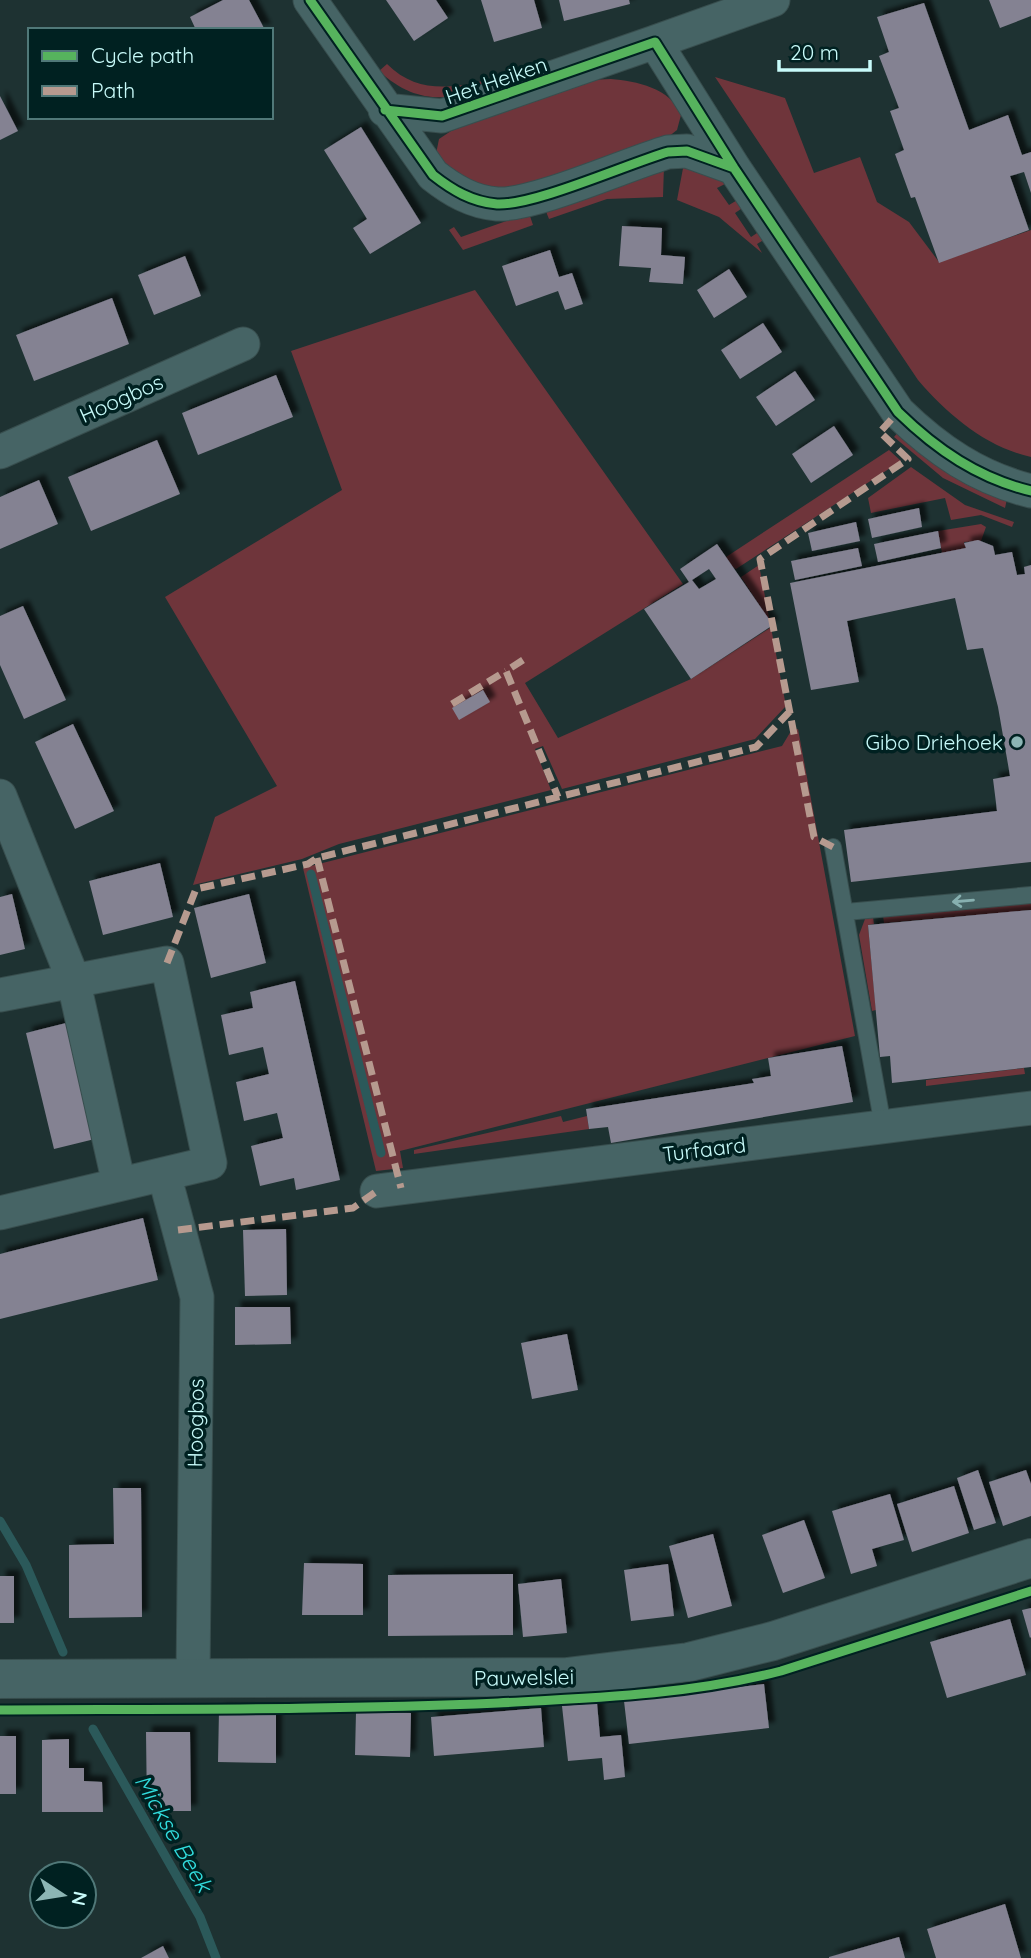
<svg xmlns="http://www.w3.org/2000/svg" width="1031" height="1958" viewBox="0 0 1031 1958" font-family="Quicksand,sans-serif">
<defs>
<filter id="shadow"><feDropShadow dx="6" dy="-6" stdDeviation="2" flood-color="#0009"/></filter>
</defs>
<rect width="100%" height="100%" fill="#1e3232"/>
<path fill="#6f353b" d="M387,64C416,93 450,89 487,80L490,89C446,100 416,105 379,71Z
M715,77L785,98L814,173L860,157L877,202L909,222L939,262L1031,230V457C986,447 948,415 918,380Z
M611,79C636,81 671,88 681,115L677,130L668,137L537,184L499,190L456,177L436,154L439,139L451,131L590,80Z
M684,163L727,183L717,188L729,205L739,199L744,207L735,213L751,237L760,231L765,239L757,244L762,253L719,217L677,200Z
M664,166L663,197L607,199L549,219L545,209Z
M529,213L533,225L463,250L449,230L454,227L461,237Z
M475,290L683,584L525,683L558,738L691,679L773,626L741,577L759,565L786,706L755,739L562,789L543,746L535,749L551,790L339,844L302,859L193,885L215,817L277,786L165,597L342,490L291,351Z
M899,431L1007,499L1005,508L943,478L894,437Z
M889,450L901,461L736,569L733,567L726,557Z
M911,467L965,505L1014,522L1012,527L981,515L951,520L945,498L871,513L868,498Z
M981,524L986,527L981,541L964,542L966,548L942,553L938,531Z
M798,729L855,1036L400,1151L403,1168L376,1171L303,868L782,746L791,731Z
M1031,902V910L884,923L883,916Z
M873,917L874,924L868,925L876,1010L872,1011L859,935L865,919Z
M1024,1068L1025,1074L926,1086V1080Z
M561,1116L563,1122L587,1116L589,1129L414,1154V1150Z"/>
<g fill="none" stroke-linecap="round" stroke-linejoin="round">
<path stroke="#2b595a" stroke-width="9" d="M311,874L381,1153
M0,1521L26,1565L63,1652
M93,1729L200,1917L216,1958"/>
</g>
<path fill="#848292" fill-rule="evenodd" filter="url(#shadow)" d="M223,0H249L265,30H196L190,17Z
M386,0H436L448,18L414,41Z
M481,0H534L542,28L494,42Z
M559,0H629L630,4L564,21Z
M989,0H1031V16L1000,28Z
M924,3L969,130L1008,115L1022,155L1031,152V193L1024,172L1010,176L1029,230L939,263L915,197L911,198L895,154L904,150L890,111L899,108L879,56L889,52L877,17Z
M0,96L18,131L0,140Z
M361,127L421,223L370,254L353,228L367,219L324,150Z
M622,226L662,228L661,255L685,257L683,284L649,282L651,268L619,266Z
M550,250L559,277L572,273L583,304L565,310L558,291L516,306L502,266Z
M185,256L201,296L154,315L138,275Z
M729,269L747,297L714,318L697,290Z
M112,298L129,344L34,381L16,335Z
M763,323L782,352L740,379L721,350Z
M795,371L815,400L776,426L756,397Z
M276,375L293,417L198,455L182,413Z
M834,426L853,455L811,483L792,454Z
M157,440L180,494L91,531L68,477Z
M39,480L58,524L0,549V497Z
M919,508L922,527L872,538L868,519Z
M856,522L860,541L812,551L808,533Z
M938,531L941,548L878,562L874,544Z
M978,540L993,546L995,555L1012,552L1017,575L1025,574L1024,567L1031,565V862L851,882L844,830L997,811L993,779L1010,776L998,707L983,648L967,650L955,598L847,621L859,682L811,690L790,583L966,548L964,543Z
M717,544L773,625L691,679L644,609L689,582L680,569ZM709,569L716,579L699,589L692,580Z
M858,548L862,566L795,580L791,561Z
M23,606L66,700L24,719L0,665V616Z
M483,690L490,702L459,720L452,708Z
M73,724L114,811L75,829L35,742Z
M160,863L173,917L103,935L89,881Z
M12,894L25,949L0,955V897Z
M249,894L266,963L211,978L194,908Z
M1031,910V1067L892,1083L890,1056L880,1057L868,925Z
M295,981L340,1180L296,1190L294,1178L260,1186L251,1146L283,1138L277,1113L244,1121L236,1082L269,1074L266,1061L263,1047L229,1055L221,1015L253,1008L250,992Z
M78,1020L107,1136L54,1149L26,1033Z
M842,1046L853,1102L611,1143L608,1127L589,1129L586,1109L754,1083L752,1079L771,1076L768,1058Z
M143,1218L158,1280L0,1319V1254Z
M286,1229L287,1295L245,1296L243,1230Z
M235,1307H290L291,1344L235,1345Z
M567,1334L578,1390L532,1399L521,1343Z
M978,1470L996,1523L974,1530L957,1478Z
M1026,1470L1031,1484V1516L1003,1526L989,1482Z
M954,1486L969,1533L912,1552L897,1504Z
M113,1488H141L142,1617L69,1618V1545L114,1544Z
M890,1494L904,1540L872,1549L877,1566L851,1574L832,1511Z
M804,1520L825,1578L783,1593L762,1535Z
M713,1534L732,1606L688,1618L669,1546Z
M304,1563L363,1564V1615H302Z
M668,1564L674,1616L631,1621L624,1570Z
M513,1574V1635L388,1636V1575Z
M0,1576H14V1623H0Z
M561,1579L567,1633L523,1637L518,1584Z
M1031,1608V1637L1030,1638L1022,1610Z
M1010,1619L1026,1675L947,1698L930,1642Z
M764,1684L769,1728L629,1744L624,1701Z
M597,1703L600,1737L621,1735L625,1777L604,1780L602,1758L568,1761L562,1706Z
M541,1708L544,1747L434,1756L431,1717Z
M219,1710L276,1711V1763L218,1762Z
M356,1712L411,1713L410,1757L355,1755Z
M146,1732H190L191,1811H147Z
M0,1736H16V1794H0Z
M69,1739V1768H84V1781L102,1782L103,1812H42V1740Z
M1005,1904L1021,1958H936L927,1929Z
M899,1937L905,1958H829V1957Z
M163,1946L169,1958H141Z"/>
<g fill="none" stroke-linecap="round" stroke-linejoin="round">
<g stroke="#384e4e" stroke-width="18">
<path id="lane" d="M833,847L883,1126
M846,912L1031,895"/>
</g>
<g stroke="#384e4e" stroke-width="35">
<path id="street" d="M310,0L433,175C452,190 472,202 497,204C534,206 627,164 668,152L687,151L734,168
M655,42L773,0
M385,110L442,116L655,42L734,168L898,412C937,450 978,478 1031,491
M0,452L243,344
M0,796L73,979L119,1184
M0,995L167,963L210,1163L0,1213
M164,1174L197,1297L193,1677
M377,1191L1031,1108"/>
</g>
<g stroke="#384e4e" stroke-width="40">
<path id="secondary" d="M0,1679L567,1677L689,1662L773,1641L1031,1558"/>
</g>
<use href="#lane" stroke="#466465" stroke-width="16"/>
<use href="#street" stroke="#466465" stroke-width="33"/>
<use href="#secondary" stroke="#466465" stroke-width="38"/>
<path stroke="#b69a8f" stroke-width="7" stroke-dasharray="14 7" stroke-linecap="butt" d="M523,660L506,671L558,797
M452,704L506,671
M833,847L814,837L760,559L908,459L880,432L898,412
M317,858L401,1188
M167,963L196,889L308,864L317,858L756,747L791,710
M178,1230L353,1208L377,1191"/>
<g stroke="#002121" stroke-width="13">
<path id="cycleway" d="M310,0L433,175C452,190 472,202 497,204C534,206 627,164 668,152L687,151L734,168
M385,110L442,116L655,42L734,168L898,412C937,450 978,478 1031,491
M0,1710C166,1709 332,1710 498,1703C592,1698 690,1695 781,1671L1031,1591"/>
</g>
<use href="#cycleway" stroke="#56b35d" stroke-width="9"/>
</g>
<defs><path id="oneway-shaft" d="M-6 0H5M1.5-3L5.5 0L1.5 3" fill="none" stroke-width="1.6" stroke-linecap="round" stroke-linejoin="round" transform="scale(1.75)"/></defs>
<use stroke="#87b0b0" href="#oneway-shaft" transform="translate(963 901) rotate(175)"/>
<circle fill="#8cb5b4" stroke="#002121" stroke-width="2.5" cx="1017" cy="742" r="7"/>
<g text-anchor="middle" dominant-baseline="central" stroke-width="7" stroke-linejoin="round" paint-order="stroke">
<g font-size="21" fill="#c8fbfa" stroke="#002121">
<text transform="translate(496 80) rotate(-19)">Het Heiken</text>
<text transform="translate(121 398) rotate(-24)">Hoogbos</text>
<text transform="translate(704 1149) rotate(-7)">Turfaard</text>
<text transform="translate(195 1423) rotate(-89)">Hoogbos</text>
<text transform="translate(524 1677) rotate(-1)">Pauwelslei</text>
</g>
<g font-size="21" fill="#c8fbfa" stroke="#002121" text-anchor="end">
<text x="1003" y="742">Gibo Driehoek</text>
</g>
<g font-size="23" font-style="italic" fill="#31dcdd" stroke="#002121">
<text transform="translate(174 1833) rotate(60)">Mickse Beek</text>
</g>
</g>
<rect x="28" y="28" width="245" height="91" fill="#002121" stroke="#507878" stroke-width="2"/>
<rect x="42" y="51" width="35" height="10" fill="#56b35d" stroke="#507878" stroke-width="2"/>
<text x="91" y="63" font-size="21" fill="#c8fbfa">Cycle path</text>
<rect x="42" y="86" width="35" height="10" fill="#b69a8f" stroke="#507878" stroke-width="2"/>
<text x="91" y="98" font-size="21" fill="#c8fbfa">Path</text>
<g transform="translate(63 1895) rotate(102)"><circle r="33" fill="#002121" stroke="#507878" stroke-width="2"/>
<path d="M0-5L12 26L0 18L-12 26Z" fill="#8cb5b4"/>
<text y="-10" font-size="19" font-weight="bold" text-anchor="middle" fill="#c8fbfa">N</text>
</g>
<path d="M779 60v10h91v-10" fill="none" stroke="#c8fbfa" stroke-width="3.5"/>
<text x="790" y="60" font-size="21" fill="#c8fbfa" stroke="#002121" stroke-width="5" paint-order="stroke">20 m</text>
</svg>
